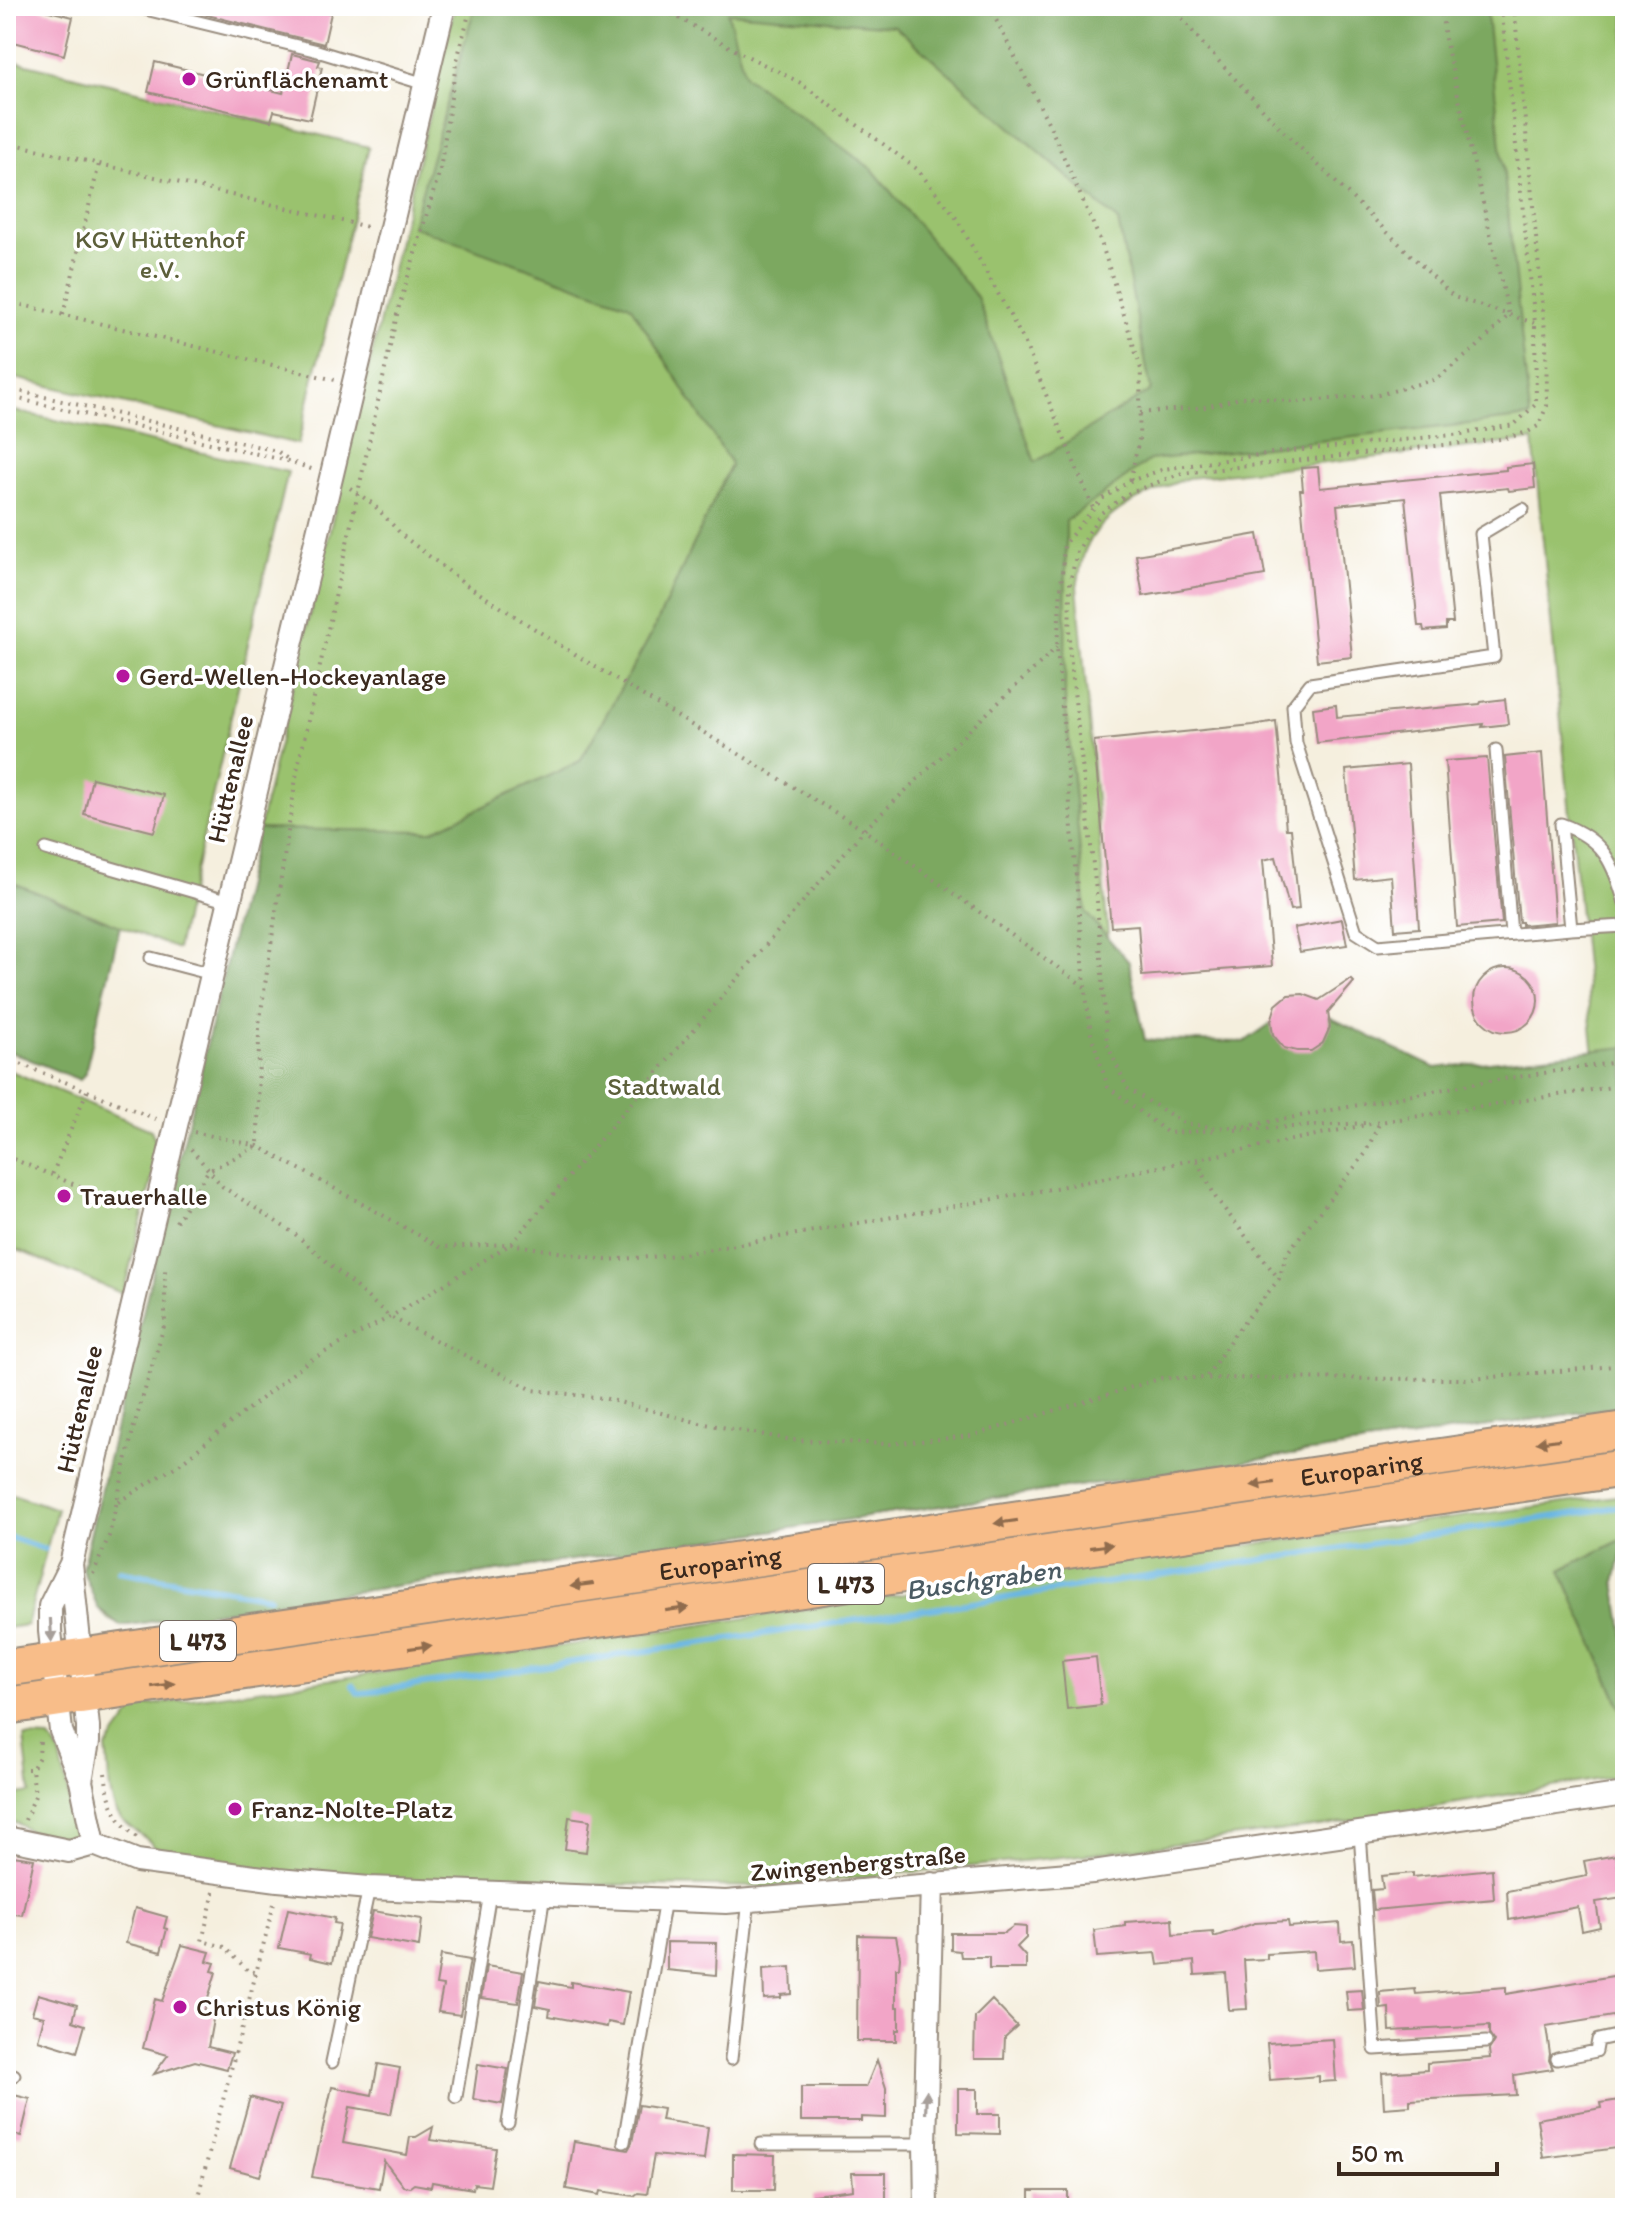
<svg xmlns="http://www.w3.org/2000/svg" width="1631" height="2214" viewBox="0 0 1631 2214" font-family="Itim,sans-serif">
<rect width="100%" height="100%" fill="#fff"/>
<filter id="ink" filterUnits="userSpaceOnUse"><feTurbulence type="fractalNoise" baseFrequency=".0125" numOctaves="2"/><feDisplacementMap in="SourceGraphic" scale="16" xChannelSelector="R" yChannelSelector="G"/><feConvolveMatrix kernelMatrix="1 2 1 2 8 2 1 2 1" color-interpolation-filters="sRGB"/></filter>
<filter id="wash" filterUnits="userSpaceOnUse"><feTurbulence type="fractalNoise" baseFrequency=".006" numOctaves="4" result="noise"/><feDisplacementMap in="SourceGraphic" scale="32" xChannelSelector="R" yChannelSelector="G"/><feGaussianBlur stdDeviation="1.8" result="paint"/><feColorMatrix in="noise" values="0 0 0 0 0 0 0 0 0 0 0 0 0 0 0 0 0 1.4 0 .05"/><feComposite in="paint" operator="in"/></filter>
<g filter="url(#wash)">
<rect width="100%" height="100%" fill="#f5efde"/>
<path fill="#9ac26e" stroke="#6a7646" stroke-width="2" fill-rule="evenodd" d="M455,6H1625V1406L121,1626L108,1619L98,1608L100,1573L82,1569ZM1533,440L1594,1057L1145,1089L1119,1059L1077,586C1080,574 1081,559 1086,548C1106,507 1149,493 1188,478Z
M6,59L369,147L298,444L6,376Z
M6,409L288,472L177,949L6,880Z
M6,1069L151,1130L159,1150L123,1294L6,1245Z
M6,1492L57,1509L27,1625L6,1628Z
M1625,1495V1538L1561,1570L1625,1717V1775L1320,1826L1091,1854L766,1887L405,1881L266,1871L159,1855C152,1836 131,1833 119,1816C107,1799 109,1768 106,1748L136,1707L463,1661L1075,1568Z
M24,1737L50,1738L60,1755L76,1832L75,1836L69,1838L29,1831L17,1823L6,1821V1797L30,1793Z"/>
<path fill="#7ba861" stroke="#5b6940" stroke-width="2" fill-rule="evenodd" d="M475,6H1486L1530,417L1150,460L1066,521L1065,697L1086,913L1129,962L1145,1040L1244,1042L1300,1003L1435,1068L1625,1047V1406L121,1626L98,1608L82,1569L258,829L432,831L580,761L652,633L731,464L630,305L412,226ZM728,13L895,26L1118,221L1151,390L1035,462L977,297L873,170L745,76Z
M6,880L120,926L85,1073L80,1080L6,1050Z
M1625,1538V1552H1622L1615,1582L1625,1642V1717L1561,1570Z"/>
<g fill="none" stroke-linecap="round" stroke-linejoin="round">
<path stroke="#69b6e2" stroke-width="6" d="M6,1536L45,1549
M119,1571L269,1597
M352,1685L358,1693L370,1692L1625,1506"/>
</g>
<g id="blocks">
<path fill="#f2a5c7" d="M6,6H29L73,17L64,55L6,40Z
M199,6H302L331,13L324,44L199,13Z
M292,54L320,61L318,66L322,67L310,119L274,111L271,121L148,92L155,62L283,93Z
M1533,464L1535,488L1509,491L1508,488L1440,495L1453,623H1446V629L1424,631L1423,626H1418L1405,498L1337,505L1352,657L1317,661L1300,490H1303L1301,468L1318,467L1320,488L1506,470V467Z
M1258,534L1265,575L1143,596L1136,555Z
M1505,699L1508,724L1482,727L1483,724L1317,743L1313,708L1336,705L1337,717L1480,704L1481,702Z
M1276,721L1286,829H1291L1299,909L1290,910L1276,857L1263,860L1272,966L1142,976L1138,925L1111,927L1094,741L1253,725Z
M1542,753L1555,922L1522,925V922H1519L1505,757Z
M1487,758L1502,923L1457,927L1445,761Z
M1408,764L1419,928L1395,930L1391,876L1355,880L1346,770Z
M92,778L164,795L154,832L84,814Z
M1342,919L1347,945L1300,952L1294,928Z
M1474 1000a32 32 0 1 1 64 0a32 32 0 1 1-64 0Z
M1351,979L1354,982L1328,1012L1330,1027L1323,1043L1311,1051H1297L1284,1048L1273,1035L1271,1021L1276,1005L1288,995L1303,994L1319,1000Z
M1096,1657L1101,1705L1067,1709L1062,1661Z
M569,1817L590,1820L586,1852L565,1849Z
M6,1855L34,1859L22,1915L6,1913Z
M1616,1855L1623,1898L1596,1902L1600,1927L1582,1931L1578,1907L1509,1920L1507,1891L1587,1876L1584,1861Z
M1492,1869L1494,1899L1374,1910L1372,1890L1383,1889L1381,1876L1413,1873V1877Z
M135,1908L167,1917L164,1928L167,1929L161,1952L126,1943Z
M288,1909L335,1918L334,1923L340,1924L332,1963L310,1958L311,1954L279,1948Z
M373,1911L422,1919L419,1947L367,1938Z
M1172,1919L1173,1935L1213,1932L1214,1937L1255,1923L1288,1921L1289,1927L1340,1923L1341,1941L1353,1940L1355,1966L1315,1969L1314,1951L1267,1954V1959L1244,1960L1247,2009L1229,2010L1226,1973L1195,1975L1194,1961L1158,1965L1156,1953L1097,1957L1094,1930L1125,1926V1922Z
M1014,1926L1026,1927V1938L1017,1947L1026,1957V1969H989V1957H961L960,1951L951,1950V1933H1004Z
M858,1935L896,1936L900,1957L899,1968H896V2007H899V2030H896V2041H857Z
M667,1942L717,1943L716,1975L667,1970Z
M182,1945L210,1952L207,1961L215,1963L212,1971L216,1972L204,2012L214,2014L208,2047L232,2053L227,2069L195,2061L154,2074L168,2055L143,2048L155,1999L162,2001Z
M441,1955L470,1960L460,2015L438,2012L443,1986L436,1985Z
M486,1966L523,1972L518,2003L481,1998Z
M791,1967L792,1994L781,1995V1998L764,1999L763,1969Z
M1625,1974V2014L1546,2027L1550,2054L1549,2060L1553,2069L1514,2075L1516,2095L1410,2100V2106L1384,2108L1382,2073L1427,2070V2063L1490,2058L1489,2050L1494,2042L1489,2034V2026L1390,2031L1389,2008L1381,2009L1380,1992L1415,1989L1416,1994L1506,1987V1994Z
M539,1981L571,1987V1982L629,1992L623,2025L608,2022L607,2027L549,2016L550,2009L535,2006Z
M1362,1990L1364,2010L1348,2011L1346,1991Z
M38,1994L77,2005L73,2021L85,2025L77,2052L38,2040L44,2017L32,2014Z
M992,2000L1017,2026L1005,2037L1004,2059H974L975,2017Z
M1333,2039L1336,2081L1319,2082V2076L1270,2080L1267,2043Z
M877,2060L886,2088V2118L861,2117V2121H801V2087H866Z
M378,2064L400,2068L391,2114L350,2107L343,2143L407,2155L410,2137H416L433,2127L430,2140L496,2148L490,2186L474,2184L473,2189L432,2182L431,2187L414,2184L410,2187L403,2186L384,2161L379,2188L312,2177L332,2087L372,2095Z
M478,2064L508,2069L502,2104L473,2099Z
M958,2089H977V2114H1000V2134L958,2133Z
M6,2093L30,2099L21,2136L6,2132Z
M250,2097L281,2106L260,2176L230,2168Z
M1625,2099V2147L1543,2158L1537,2119L1602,2108L1601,2103Z
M639,2105L663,2109L661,2120L708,2127L704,2160L654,2155L647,2194L638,2193L634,2196L601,2191L600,2195L566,2189L574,2141L628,2150L632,2143Z
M733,2154L775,2155L774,2190H733Z
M852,2173H886V2207L814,2206L813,2195L853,2190Z
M1030,2191H1068V2208H1030Z"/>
</g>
</g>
<g filter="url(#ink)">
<use href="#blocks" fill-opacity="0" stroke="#988c7e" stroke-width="2"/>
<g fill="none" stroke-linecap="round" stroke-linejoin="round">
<g stroke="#988c7e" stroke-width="15">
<path id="lane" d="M133,6L314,50L425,84
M1523,509L1481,534L1494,657L1310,684L1293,706L1296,743L1356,932L1378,946L1571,929L1625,926
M1496,750L1511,934
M46,849L229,902
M1571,929L1561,824C1605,840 1612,862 1625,903
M151,958L212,974
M1360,1833L1375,2049L1486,2042
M731,2059L749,1900
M1557,2059L1596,2051L1598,2040L1625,2034
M332,2062L369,1888
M6,2073L14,2075
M456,2097L490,1893
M508,2123L544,1895
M624,2142L665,1899
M761,2144H925"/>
</g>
<g stroke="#988c7e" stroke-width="26">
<path id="street" d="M71,1564L88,1727V1742L81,1781
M6,1838L69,1851L94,1844L137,1861L278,1880L369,1888L726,1902L1093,1872L1625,1794
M94,1844L81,1781L61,1731L50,1631V1606L71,1564L444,6
M926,2208L925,2144L932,1884"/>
</g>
<g stroke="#988c7e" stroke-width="40">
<g id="primary">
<path id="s1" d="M6,1668L1625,1430"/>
<path d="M6,1706L1625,1468"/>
</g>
</g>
<path stroke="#988c7e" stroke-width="4" stroke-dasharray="2 6" stroke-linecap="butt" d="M658,6L735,50L799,82L917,169L957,219L1023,339L1093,508
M989,6L1050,126L1101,242L1141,369L1139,439L1130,481
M1172,6L1202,43L1282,130L1454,297L1534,323
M1514,6L1546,342L1547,406L1538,426L1528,432L1501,439L1182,473L1129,493L1100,514L1077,552L1070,582L1069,645L1097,901L1107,1044L1127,1088L1184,1123L1218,1128L1247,1126L1476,1083L1625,1061
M6,142L372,228
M6,301L335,380
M63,315L99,164
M6,388L277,451L290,461
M6,396L292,462L314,470
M1140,413L1206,407L1247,396L1295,402L1378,395L1436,379L1476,348L1509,315L1445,39L1441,6
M350,488L373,504L403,536L468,586L563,647L864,830L1085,987L1091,1034L1108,1087L1168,1133L1218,1130
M1085,987L1057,647L1064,544L1102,499L1130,481L1164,469L1272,453L1462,434L1514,425L1536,404L1535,323L1501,6
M6,1058L156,1119
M87,1091L52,1175L135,1211
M1235,1130L1366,1123
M194,1132L258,1146L440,1247L511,1244L605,1260L678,1255L1045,1190L1380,1122L1625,1085
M191,1149L223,1187L295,1234L390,1317L533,1390L603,1398L700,1423L792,1440L890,1444L971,1436L1162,1378L1471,1379L1625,1365
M6,1156L52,1175
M1197,1161L1216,1198L1279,1279
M176,1222L208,1171L258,1146L259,1025L297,771L398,310L440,170L456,64L471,6
M1207,1376L1233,1336L1279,1279L1287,1253L1365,1154L1380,1122
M118,1502L178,1465L307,1362L390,1317L511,1244L864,830L1057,647
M93,1574L109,1536L134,1426L165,1323V1270
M27,1769H32L39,1757L40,1739
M105,1773C109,1801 114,1820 137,1837
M25,1820L35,1796L32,1769
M214,1892L202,1941L225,1947L247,1970L257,1973
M195,2208L275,1900"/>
<use href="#lane" stroke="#fff" stroke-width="11"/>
<use href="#street" stroke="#fff" stroke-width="22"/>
<use href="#primary" stroke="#f8bd89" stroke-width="36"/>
</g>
<defs><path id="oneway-solid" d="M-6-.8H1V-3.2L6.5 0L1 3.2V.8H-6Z" transform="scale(2)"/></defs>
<g fill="#906c4e">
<use href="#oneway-solid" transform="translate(1548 1441) rotate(172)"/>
<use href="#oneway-solid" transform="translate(1263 1484) rotate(172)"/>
<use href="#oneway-solid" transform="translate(1006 1522) rotate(172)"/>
<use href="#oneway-solid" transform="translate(1101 1546) rotate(-8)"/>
<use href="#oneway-solid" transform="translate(582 1585) rotate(172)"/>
<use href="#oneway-solid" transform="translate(677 1609) rotate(-8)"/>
<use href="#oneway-solid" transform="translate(420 1647) rotate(-8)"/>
<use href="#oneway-solid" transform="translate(163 1685) rotate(-8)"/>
</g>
<g fill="#a79f9a">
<use href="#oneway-solid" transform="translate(51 1630) rotate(87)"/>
<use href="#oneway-solid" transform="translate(926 2102) rotate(-88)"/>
</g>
</g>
<g fill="#b5179e" stroke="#fff" stroke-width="3">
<circle cx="189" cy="79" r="8"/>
<circle cx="123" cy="676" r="8"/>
<circle cx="64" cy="1196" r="8"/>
<circle cx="235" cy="1809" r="8"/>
<circle cx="180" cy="2007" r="8"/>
</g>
<g text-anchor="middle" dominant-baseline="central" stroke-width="7" stroke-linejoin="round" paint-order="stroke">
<g fill="#fff" stroke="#766a62" stroke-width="2">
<rect x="808" y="1564" width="76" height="40" rx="6"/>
<rect x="160" y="1621" width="76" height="40" rx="6"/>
</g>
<g font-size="24" font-weight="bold" fill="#3b2a1e">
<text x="846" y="1584">L 473</text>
<text x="198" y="1641">L 473</text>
</g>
<g font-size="26" fill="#3b2a1e" stroke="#fff" text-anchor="start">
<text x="205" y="79">Grünflächenamt</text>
<text x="139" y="676">Gerd-Wellen-Hockeyanlage</text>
<text x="80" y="1196">Trauerhalle</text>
<text x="251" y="1809">Franz-Nolte-Platz</text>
<text x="196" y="2007">Christus König</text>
</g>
<g font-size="26" fill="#5c5f3a" stroke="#fff">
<text x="160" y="239">KGV Hüttenhof<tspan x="160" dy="30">e.V.</tspan></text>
<text x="664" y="1086">Stadtwald</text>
</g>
<g font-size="26" fill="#3b2a1e" stroke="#fff">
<text transform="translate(230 779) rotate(-77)">Hüttenallee</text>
<text transform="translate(79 1409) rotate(-77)">Hüttenallee</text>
<text stroke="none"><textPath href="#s1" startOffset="1370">Europaring</textPath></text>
<text stroke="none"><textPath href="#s1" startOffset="722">Europaring</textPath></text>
<text transform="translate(858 1863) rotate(-5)">Zwingenbergstraße</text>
</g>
<g font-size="28" font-style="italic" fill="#4b5b63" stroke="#fff">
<text transform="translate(983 1579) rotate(-8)">Buschgraben</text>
</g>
</g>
<rect width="1631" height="2214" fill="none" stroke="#fff" stroke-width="32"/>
<path d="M1339 2162v12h158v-12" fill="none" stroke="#3b2a1e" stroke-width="4"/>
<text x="1351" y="2162" font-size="24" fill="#3b2a1e" stroke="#ffffff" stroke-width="6" paint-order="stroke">50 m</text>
</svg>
